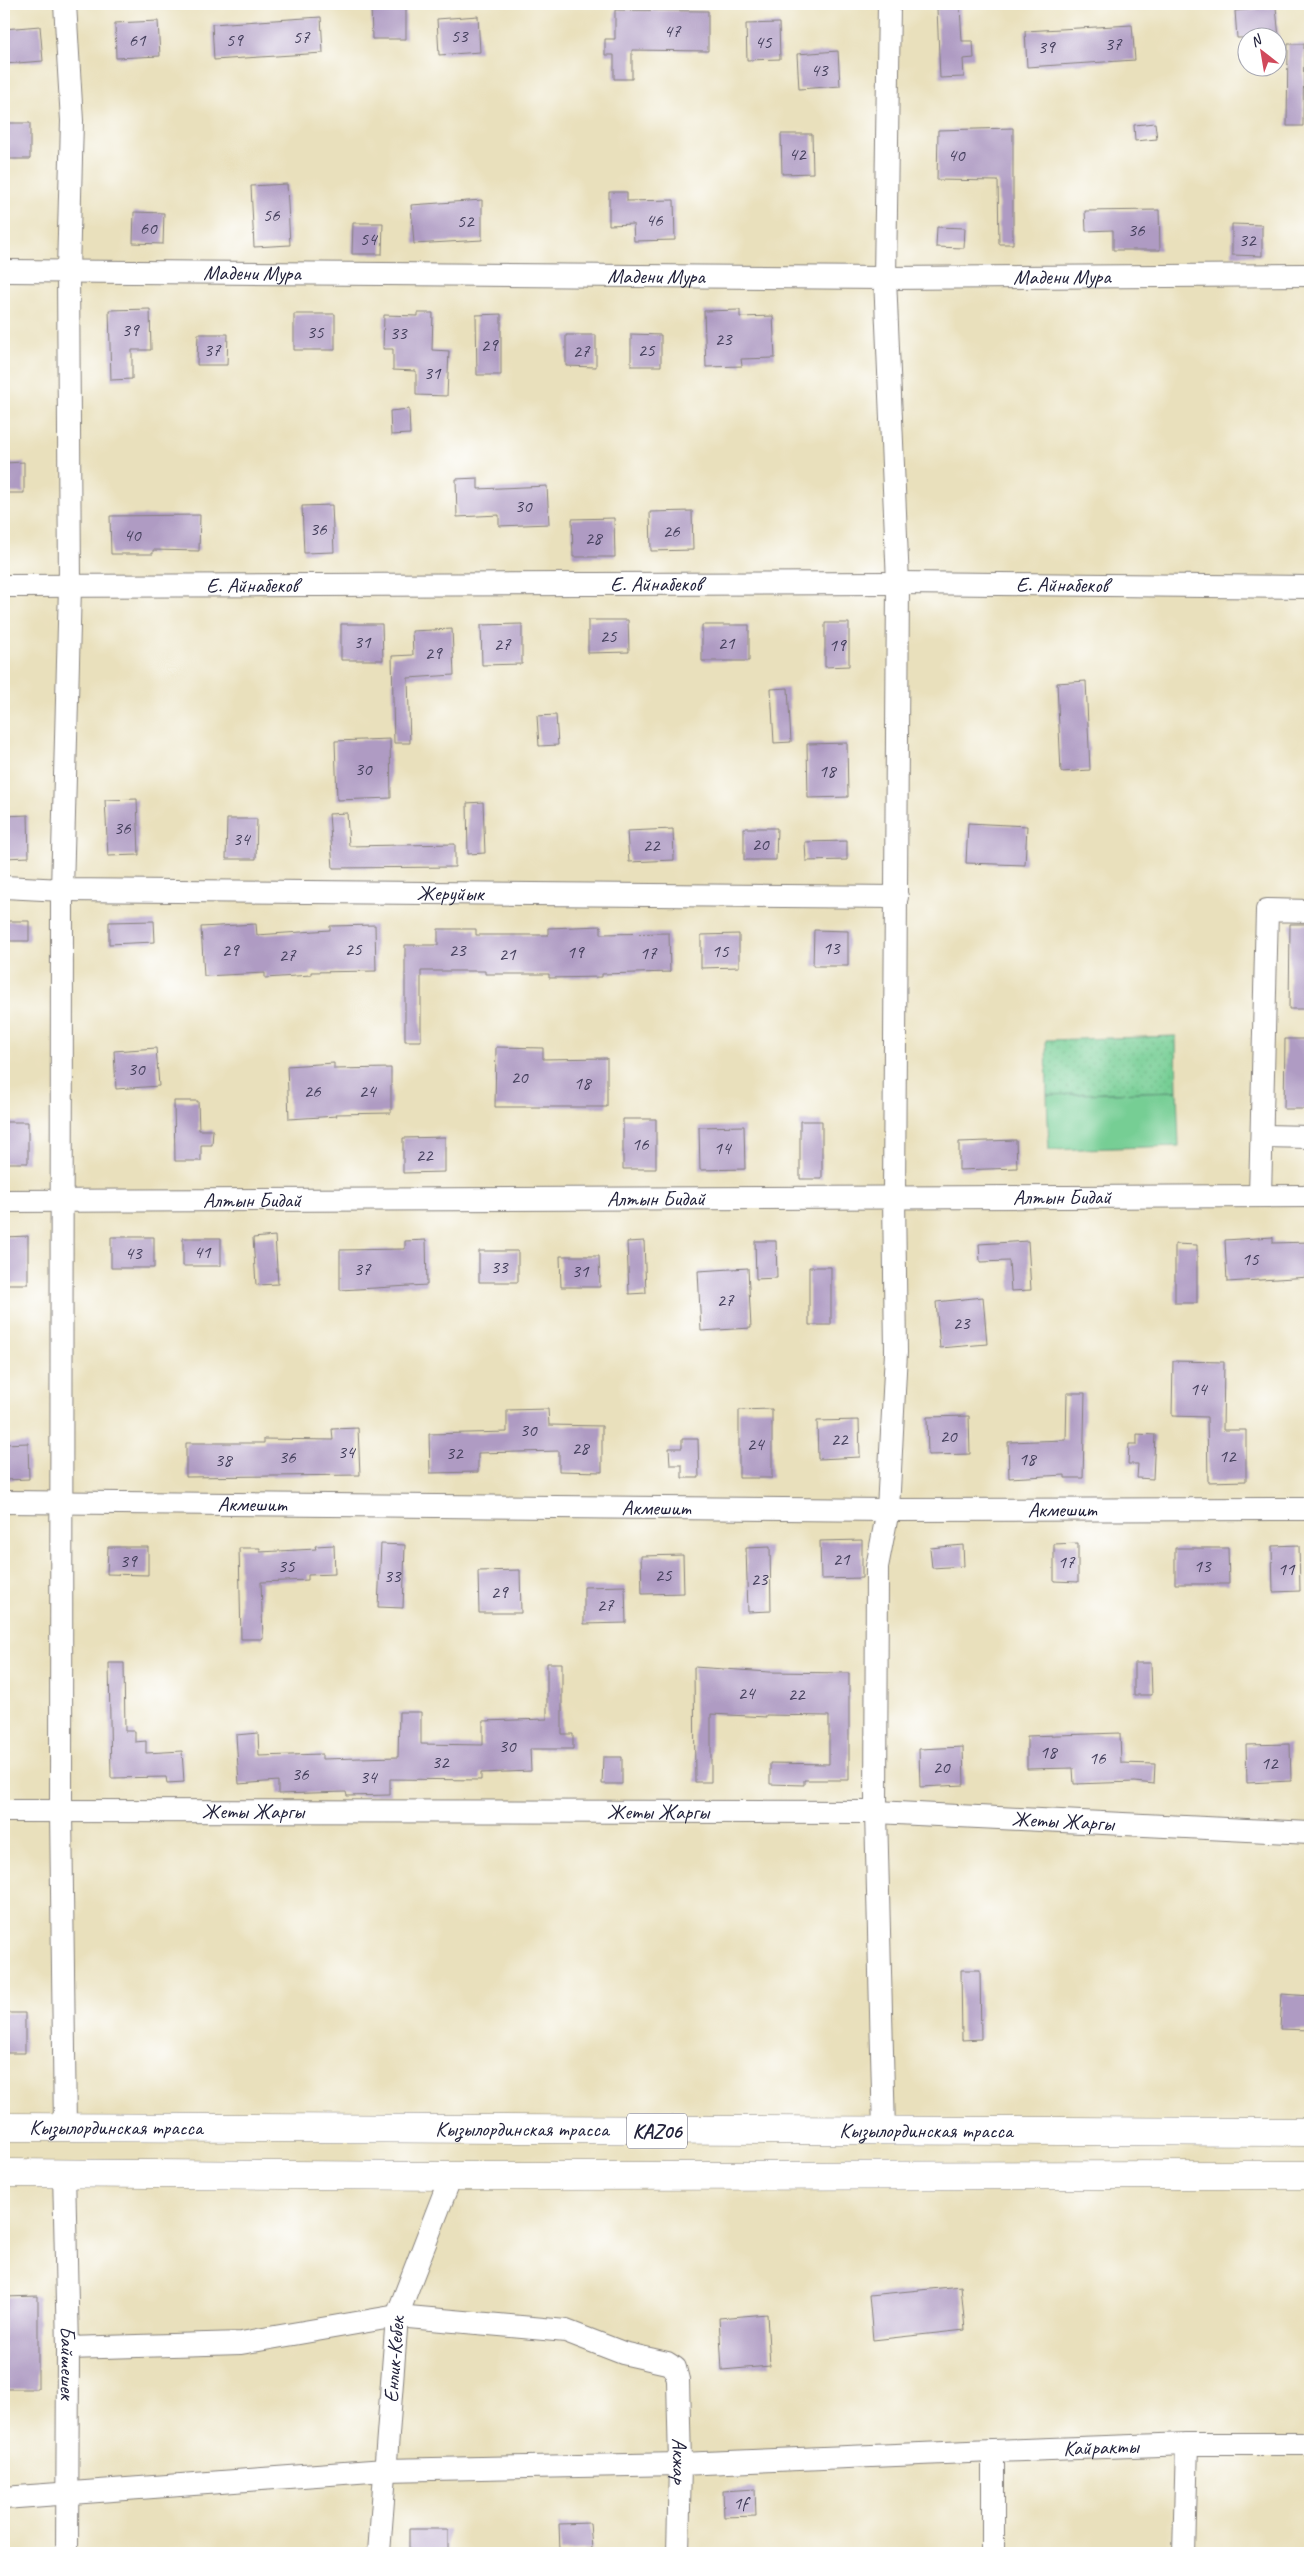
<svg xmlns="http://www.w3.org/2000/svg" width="1314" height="2557" viewBox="0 0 1314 2557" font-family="Caveat,sans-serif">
<defs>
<pattern id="park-dots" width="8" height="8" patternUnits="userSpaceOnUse" patternTransform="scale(1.25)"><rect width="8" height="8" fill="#76ce94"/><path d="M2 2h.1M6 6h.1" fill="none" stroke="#66b180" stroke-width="1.8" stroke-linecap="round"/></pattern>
</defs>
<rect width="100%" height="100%" fill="#fff"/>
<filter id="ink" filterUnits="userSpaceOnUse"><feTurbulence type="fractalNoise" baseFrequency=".02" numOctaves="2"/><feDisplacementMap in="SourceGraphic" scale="10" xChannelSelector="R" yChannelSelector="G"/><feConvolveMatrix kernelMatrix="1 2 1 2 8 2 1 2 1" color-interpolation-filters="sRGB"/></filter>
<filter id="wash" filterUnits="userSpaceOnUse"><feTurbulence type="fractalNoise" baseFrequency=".0096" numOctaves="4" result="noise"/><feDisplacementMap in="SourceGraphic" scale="20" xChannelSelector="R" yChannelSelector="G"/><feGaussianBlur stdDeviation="1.12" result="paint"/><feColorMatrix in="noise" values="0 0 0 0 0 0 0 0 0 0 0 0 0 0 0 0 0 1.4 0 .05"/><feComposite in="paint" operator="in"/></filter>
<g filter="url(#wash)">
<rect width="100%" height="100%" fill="#e9e0bc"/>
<path fill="url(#park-dots)" stroke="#4c7868" d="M1176,1036L1177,1091L1047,1095L1046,1040Z"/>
<path fill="#76ce94" stroke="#4c7868" d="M1177,1091L1179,1146L1049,1150L1047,1095Z"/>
<g id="blocks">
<path fill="#af9bc3" d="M371,4H406V39H372Z
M960,7L962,41H973L974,58L963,59L964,77L940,78L937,9Z
M1276,7L1279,38H1237L1235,11Z
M615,10L708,11V51L632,50V79H614V55H605V39H615Z
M478,16L480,52L439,55L437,19Z
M321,17L323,53L214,60L212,24Z
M158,21L160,56L116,58L115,23Z
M779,23L780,59L747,60L746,24Z
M1132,25L1135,60L1027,67L1025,31Z
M40,26L43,61L4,64V29Z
M1288,44H1304L1303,126H1287Z
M838,51L840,86L799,89L797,54Z
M4,123H30V159H4Z
M1155,123L1157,139L1135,141L1134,125Z
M1013,128V244H999L998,181L937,180L938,130Z
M781,134H812L813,173L782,174Z
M287,184L290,245L254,247L251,186Z
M609,192H627V201L674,200L675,240L634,241L633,224L609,225Z
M482,200V240L414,244L411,205Z
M1159,210L1160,250H1113V230L1086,231L1085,211Z
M134,212L164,213L163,244L133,243Z
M353,223H383L382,254H352Z
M1232,224L1262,225V256L1232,255Z
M937,227L965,228L964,248L936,247Z
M150,309L151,350H132V379L111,380L109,310Z
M740,310V317L773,316L775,358L741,359L742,366L706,367L704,311Z
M418,313H433L432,350L449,351L447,396L416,395V371L393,370V349H383L384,315L418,316Z
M294,314H335V350H294Z
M501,314V375H477L476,315Z
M198,334H228L227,365H197Z
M631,334L661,335V366H631Z
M566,335H596V367L566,366Z
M409,409L410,434L391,435L390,411Z
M24,462V493H4V463Z
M478,478V489L547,486L549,524L499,526V515L457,517L456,479Z
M332,505L334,552L304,553L302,506Z
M692,511L693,550L651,551L650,512Z
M200,515L199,551L153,550V554H111L110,516Z
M614,518L615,557H573L572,519Z
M588,620H628L629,652L588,653Z
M825,623H849V666L825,667Z
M341,624H382L383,660H341Z
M522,624V664L482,665L481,625Z
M702,625H749V661H702Z
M452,629L454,675L408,678L410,743H394L392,656L413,655L412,631Z
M1086,681L1090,770L1061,772L1057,683Z
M788,688L791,742L774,743L771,689Z
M556,715L558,745L539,746L537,716Z
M390,739L391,798L337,800L335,741Z
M847,743L848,797L808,798L807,744Z
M137,799L139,855L108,856L105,800Z
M483,802L485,853L468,854L467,803Z
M347,813L349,846L455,844V867L333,868L329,814Z
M28,815L29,857L4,858V816Z
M227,819H257L256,859H226Z
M968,823L1027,826L1025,865L966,863Z
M744,828H777L776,860H744Z
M673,829L674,860L629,862L627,831Z
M847,841V860L806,861L805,842Z
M4,921H29V941H4Z
M154,921L155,942L109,944V922Z
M256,924L257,935L330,930V926L375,925L376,971L311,972V975L265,978V973L204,976L201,927Z
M1290,924H1310V1009H1289Z
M601,926V934L669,933L670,972L602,974V977L549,978V974H485V971H421V1041H405V945H438V929H476V935H548V928Z
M814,930L848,931V966H813Z
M739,934V967L701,968V935Z
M1285,1039H1310V1109H1284Z
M496,1047L543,1048V1059L607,1058V1107H495Z
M156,1048L159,1086L116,1089L114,1051Z
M334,1063V1069L391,1068V1113L336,1114L337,1116L289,1119L287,1066Z
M174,1101H198L199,1130H213L212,1145H201V1161H175Z
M623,1119H656V1169H623Z
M800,1121H822V1179H800Z
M4,1122H28V1163H4Z
M744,1126L745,1169L700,1170L699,1127Z
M445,1137V1172L403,1173V1138Z
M1016,1140L1017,1168L959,1170V1142Z
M28,1236V1284H4V1237Z
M275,1236L278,1284L256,1285L253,1238Z
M111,1237H154V1268H111Z
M1273,1237V1243L1310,1242V1277L1227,1282L1225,1240Z
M183,1238H221V1266H183Z
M426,1240L427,1285L340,1290V1250L405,1249V1241Z
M644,1241L646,1293L629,1294L627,1242Z
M755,1241H776L777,1278L756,1279Z
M1028,1241L1031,1290L1011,1291L1009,1261L980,1262L979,1244Z
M1175,1244L1197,1245V1303H1175Z
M479,1251H518V1282H479Z
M560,1256H599L600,1287H561Z
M809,1267H831V1325H809Z
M748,1268L751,1328L701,1331L698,1271Z
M983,1297L987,1344L940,1348L936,1302Z
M1173,1361L1224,1362L1223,1430H1246V1481L1208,1482L1207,1417L1172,1416Z
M1067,1393H1085L1083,1478H1065V1475L1009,1478L1008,1442L1066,1440Z
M548,1409L549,1425L602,1426V1472L559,1471V1451L478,1453V1472L430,1473L429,1434L507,1432V1410Z
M772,1409V1478H739V1410Z
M969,1416L970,1454L928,1455L927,1417Z
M859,1420L860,1457L818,1459L817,1421Z
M358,1428L360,1475L186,1477V1443H264V1439L333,1440L332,1429Z
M1137,1434L1155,1435L1153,1479L1137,1478L1138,1464H1128L1129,1444H1137Z
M682,1439H698L699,1478H682V1465H670L669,1448H682Z
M28,1443L29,1479L4,1480V1444Z
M862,1540V1578L821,1579L820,1541Z
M1078,1543V1582L1054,1581V1544Z
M381,1544L405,1545L403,1608L378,1607Z
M334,1545L335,1574L308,1575V1580L261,1582L263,1639H241L239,1548H260V1552L316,1549L315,1546Z
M963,1545L964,1566L932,1568L930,1548Z
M1299,1545L1300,1591L1273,1592L1272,1546Z
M108,1547H148V1575L107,1574Z
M770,1547L771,1611L748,1612L746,1548Z
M1175,1548H1228L1229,1584H1175Z
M683,1555L684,1593L642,1594L641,1556Z
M520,1570L521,1613H479L478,1571Z
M625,1586L626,1623L584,1624V1587Z
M109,1663H124L125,1731H135V1742L146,1741V1753L182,1751L184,1782L167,1783L166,1777L111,1778Z
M547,1663H562V1734H573V1749H530L531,1771L481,1773V1780L390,1779V1795L347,1796L346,1792L278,1794V1781L239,1784L236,1735L258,1733L259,1756L322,1754V1759L398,1757L399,1712H421V1744L483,1745V1721L547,1719Z
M1134,1663H1151L1152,1695H1134Z
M694,1667L769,1672L849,1673V1780H804V1785L770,1784V1763L829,1764V1716L766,1715V1717L711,1714V1782H695Z
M1120,1733L1121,1763L1155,1764L1154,1784L1135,1782L1074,1784L1073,1768L1027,1769V1736Z
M1290,1744L1291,1781L1247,1783L1246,1745Z
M963,1747L964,1785L920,1787L919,1749Z
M603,1757H622V1784H602Z
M961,1970H980L981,2039L962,2040Z
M1282,1994L1310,1996V2030L1280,2029Z
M4,2013H25V2053H4Z
M961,2286L965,2330L873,2340L869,2295Z
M38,2296V2389H4V2297Z
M767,2314L770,2366L722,2370L719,2318Z
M755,2489L756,2516L724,2517L723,2491Z
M590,2523L592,2549L560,2551L559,2524Z
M409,2529H448V2553H409Z"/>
</g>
</g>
<g filter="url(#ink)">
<use href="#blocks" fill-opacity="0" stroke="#86817c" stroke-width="1"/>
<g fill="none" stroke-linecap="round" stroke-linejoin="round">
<g stroke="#86817c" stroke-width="24">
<g id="minor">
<path d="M65,4L72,121L68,271L70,586L62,890L61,1812L65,2129"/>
<path id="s1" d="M4,271L885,278L1310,275"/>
<path id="s2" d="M4,586L898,583L1310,587"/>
<path id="s3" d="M4,887L62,890L897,897"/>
<path d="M1262,1136L1310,1137"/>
<path d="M1260,1196L1267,910L1310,911"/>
<path id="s4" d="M4,1201L1310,1196"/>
<path id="s5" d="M4,1502L888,1510L1310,1509"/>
<path id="s6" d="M4,1811L876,1812L1310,1833"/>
<path d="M884,2132L876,1812L877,1567L888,1510L896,1352L894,1196L898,583L885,278L889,4"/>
<path id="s7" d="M64,2172L68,2348L67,2553"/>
<path id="s8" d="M68,2348L241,2343L397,2316L566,2331L623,2353L667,2363L675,2368L678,2380L680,2464L678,2553"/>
<path d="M4,2498L385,2470L680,2464L993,2451"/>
<path id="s9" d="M379,2553L397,2316L451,2176"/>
<path id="s10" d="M993,2553V2451L1187,2444H1310"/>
<path d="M1184,2553L1187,2444"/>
</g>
</g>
<g stroke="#86817c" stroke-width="29">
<g id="highway">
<path id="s11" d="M4,2127L1310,2132"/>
<path d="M4,2173L451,2176L1310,2175"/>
</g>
</g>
<use href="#minor" stroke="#fff" stroke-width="22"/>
<use href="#highway" stroke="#fff" stroke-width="28"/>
</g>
</g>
<g text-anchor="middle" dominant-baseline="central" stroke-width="4" stroke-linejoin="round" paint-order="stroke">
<g font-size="19" fill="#45405d">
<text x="672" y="31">47</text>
<text x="459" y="36">53</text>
<text x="301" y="37">57</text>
<text x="137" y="40">61</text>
<text x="234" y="40">59</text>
<text x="763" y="42">45</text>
<text x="1113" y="44">37</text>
<text x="1046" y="47">39</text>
<text x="819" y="70">43</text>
<text x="797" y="154">42</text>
<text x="956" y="155">40</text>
<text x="271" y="215">56</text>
<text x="654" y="220">46</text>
<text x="465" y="221">52</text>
<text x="148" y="228">60</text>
<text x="1136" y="230">36</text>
<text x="368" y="239">54</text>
<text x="1247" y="240">32</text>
<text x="130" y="330">39</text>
<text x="315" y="332">35</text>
<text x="398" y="333">33</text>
<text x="723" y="339">23</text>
<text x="489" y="345">29</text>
<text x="212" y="350">37</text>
<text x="646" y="350">25</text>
<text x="581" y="351">27</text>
<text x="432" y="373">31</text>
<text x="523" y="506">30</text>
<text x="318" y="529">36</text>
<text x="671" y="531">26</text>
<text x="132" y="535">40</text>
<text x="593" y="538">28</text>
<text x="608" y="636">25</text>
<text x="362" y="642">31</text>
<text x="726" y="643">21</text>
<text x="502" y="644">27</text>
<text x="837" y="645">19</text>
<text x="433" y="653">29</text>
<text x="363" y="769">30</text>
<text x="827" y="771">18</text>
<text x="122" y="828">36</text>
<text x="241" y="839">34</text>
<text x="760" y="844">20</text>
<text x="651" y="845">22</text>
<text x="831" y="948">13</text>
<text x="353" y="949">25</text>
<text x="230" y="950">29</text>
<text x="457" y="950">23</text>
<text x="720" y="951">15</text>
<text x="575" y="952">19</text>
<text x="648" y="953">17</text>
<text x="507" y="954">21</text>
<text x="287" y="955">27</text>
<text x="136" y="1069">30</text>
<text x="519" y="1077">20</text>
<text x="582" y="1083">18</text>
<text x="312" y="1091">26</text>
<text x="367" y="1091">24</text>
<text x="640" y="1144">16</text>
<text x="722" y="1148">14</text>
<text x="424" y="1155">22</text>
<text x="202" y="1252">41</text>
<text x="133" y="1253">43</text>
<text x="1250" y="1259">15</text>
<text x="499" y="1267">33</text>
<text x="362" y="1269">37</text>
<text x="580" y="1271">31</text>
<text x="725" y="1300">27</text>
<text x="961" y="1323">23</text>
<text x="1198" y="1389">14</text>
<text x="528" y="1430">30</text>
<text x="948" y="1436">20</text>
<text x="839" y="1439">22</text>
<text x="755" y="1444">24</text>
<text x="580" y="1448">28</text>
<text x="346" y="1452">34</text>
<text x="454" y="1453">32</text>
<text x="1227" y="1456">12</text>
<text x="287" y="1457">36</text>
<text x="1027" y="1459">18</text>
<text x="223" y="1460">38</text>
<text x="841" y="1559">21</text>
<text x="128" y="1561">39</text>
<text x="1066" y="1562">17</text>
<text x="286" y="1566">35</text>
<text x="1202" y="1566">13</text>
<text x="1286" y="1569">11</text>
<text x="663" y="1575">25</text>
<text x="392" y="1576">33</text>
<text x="759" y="1579">23</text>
<text x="499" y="1592">29</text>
<text x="605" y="1605">27</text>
<text x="746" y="1693">24</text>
<text x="796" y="1694">22</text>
<text x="507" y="1746">30</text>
<text x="1048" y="1752">18</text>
<text x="1097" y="1758">16</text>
<text x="440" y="1762">32</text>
<text x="1269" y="1763">12</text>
<text x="941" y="1767">20</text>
<text x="300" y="1774">36</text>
<text x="368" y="1777">34</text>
<text x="740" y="2503">1f</text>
</g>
<rect fill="#fff" stroke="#646476" stroke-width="1" x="627" y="2113.5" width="60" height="35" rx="4"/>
<g font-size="20" font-weight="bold" fill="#22223b">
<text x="657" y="2131">KАZ06</text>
</g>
<g font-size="21" fill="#22223b" stroke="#fff">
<text stroke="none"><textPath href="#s1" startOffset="248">Мадени Мура</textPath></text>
<text stroke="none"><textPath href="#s1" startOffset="652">Мадени Мура</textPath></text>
<text stroke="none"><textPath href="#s1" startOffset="1058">Мадени Мура</textPath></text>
<text stroke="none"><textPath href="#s2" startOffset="652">Е. Айнабеков</textPath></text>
<text stroke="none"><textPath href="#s2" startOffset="1058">Е. Айнабеков</textPath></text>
<text stroke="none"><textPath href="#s2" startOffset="248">Е. Айнабеков</textPath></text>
<text stroke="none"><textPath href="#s3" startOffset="446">Жеруйык</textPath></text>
<text stroke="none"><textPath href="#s4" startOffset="1058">Алтын Бидай</textPath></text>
<text stroke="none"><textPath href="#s4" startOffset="652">Алтын Бидай</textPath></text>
<text stroke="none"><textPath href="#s4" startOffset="248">Алтын Бидай</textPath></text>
<text stroke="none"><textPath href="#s5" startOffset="248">Акмешит</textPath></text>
<text stroke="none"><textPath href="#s5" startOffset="652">Акмешит</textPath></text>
<text stroke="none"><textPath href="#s5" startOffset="1058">Акмешит</textPath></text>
<text stroke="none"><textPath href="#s6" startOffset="249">Жеты Жаргы</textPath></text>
<text stroke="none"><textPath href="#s6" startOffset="654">Жеты Жаргы</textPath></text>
<text stroke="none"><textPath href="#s6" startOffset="1059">Жеты Жаргы</textPath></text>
<text stroke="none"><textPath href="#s11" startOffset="112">Кызылординская трасса</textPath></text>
<text stroke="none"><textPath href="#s11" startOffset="518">Кызылординская трасса</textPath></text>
<text stroke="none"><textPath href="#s11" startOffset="922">Кызылординская трасса</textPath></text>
<text stroke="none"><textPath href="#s9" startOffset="194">Енлик-Кебек</textPath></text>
<text stroke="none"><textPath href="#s7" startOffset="191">Байшешек</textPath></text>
<text stroke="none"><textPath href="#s10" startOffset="210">Кайракты</textPath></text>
<text stroke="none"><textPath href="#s8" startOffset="710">Акжар</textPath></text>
</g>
</g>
<rect width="1314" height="2557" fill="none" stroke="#fff" stroke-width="20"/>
<g transform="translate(1262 52) rotate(329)"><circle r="24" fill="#ffffff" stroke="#a7a7b1"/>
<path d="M0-4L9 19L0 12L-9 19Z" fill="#d1495b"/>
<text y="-8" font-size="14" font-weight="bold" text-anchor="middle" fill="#22223b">N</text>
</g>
</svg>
